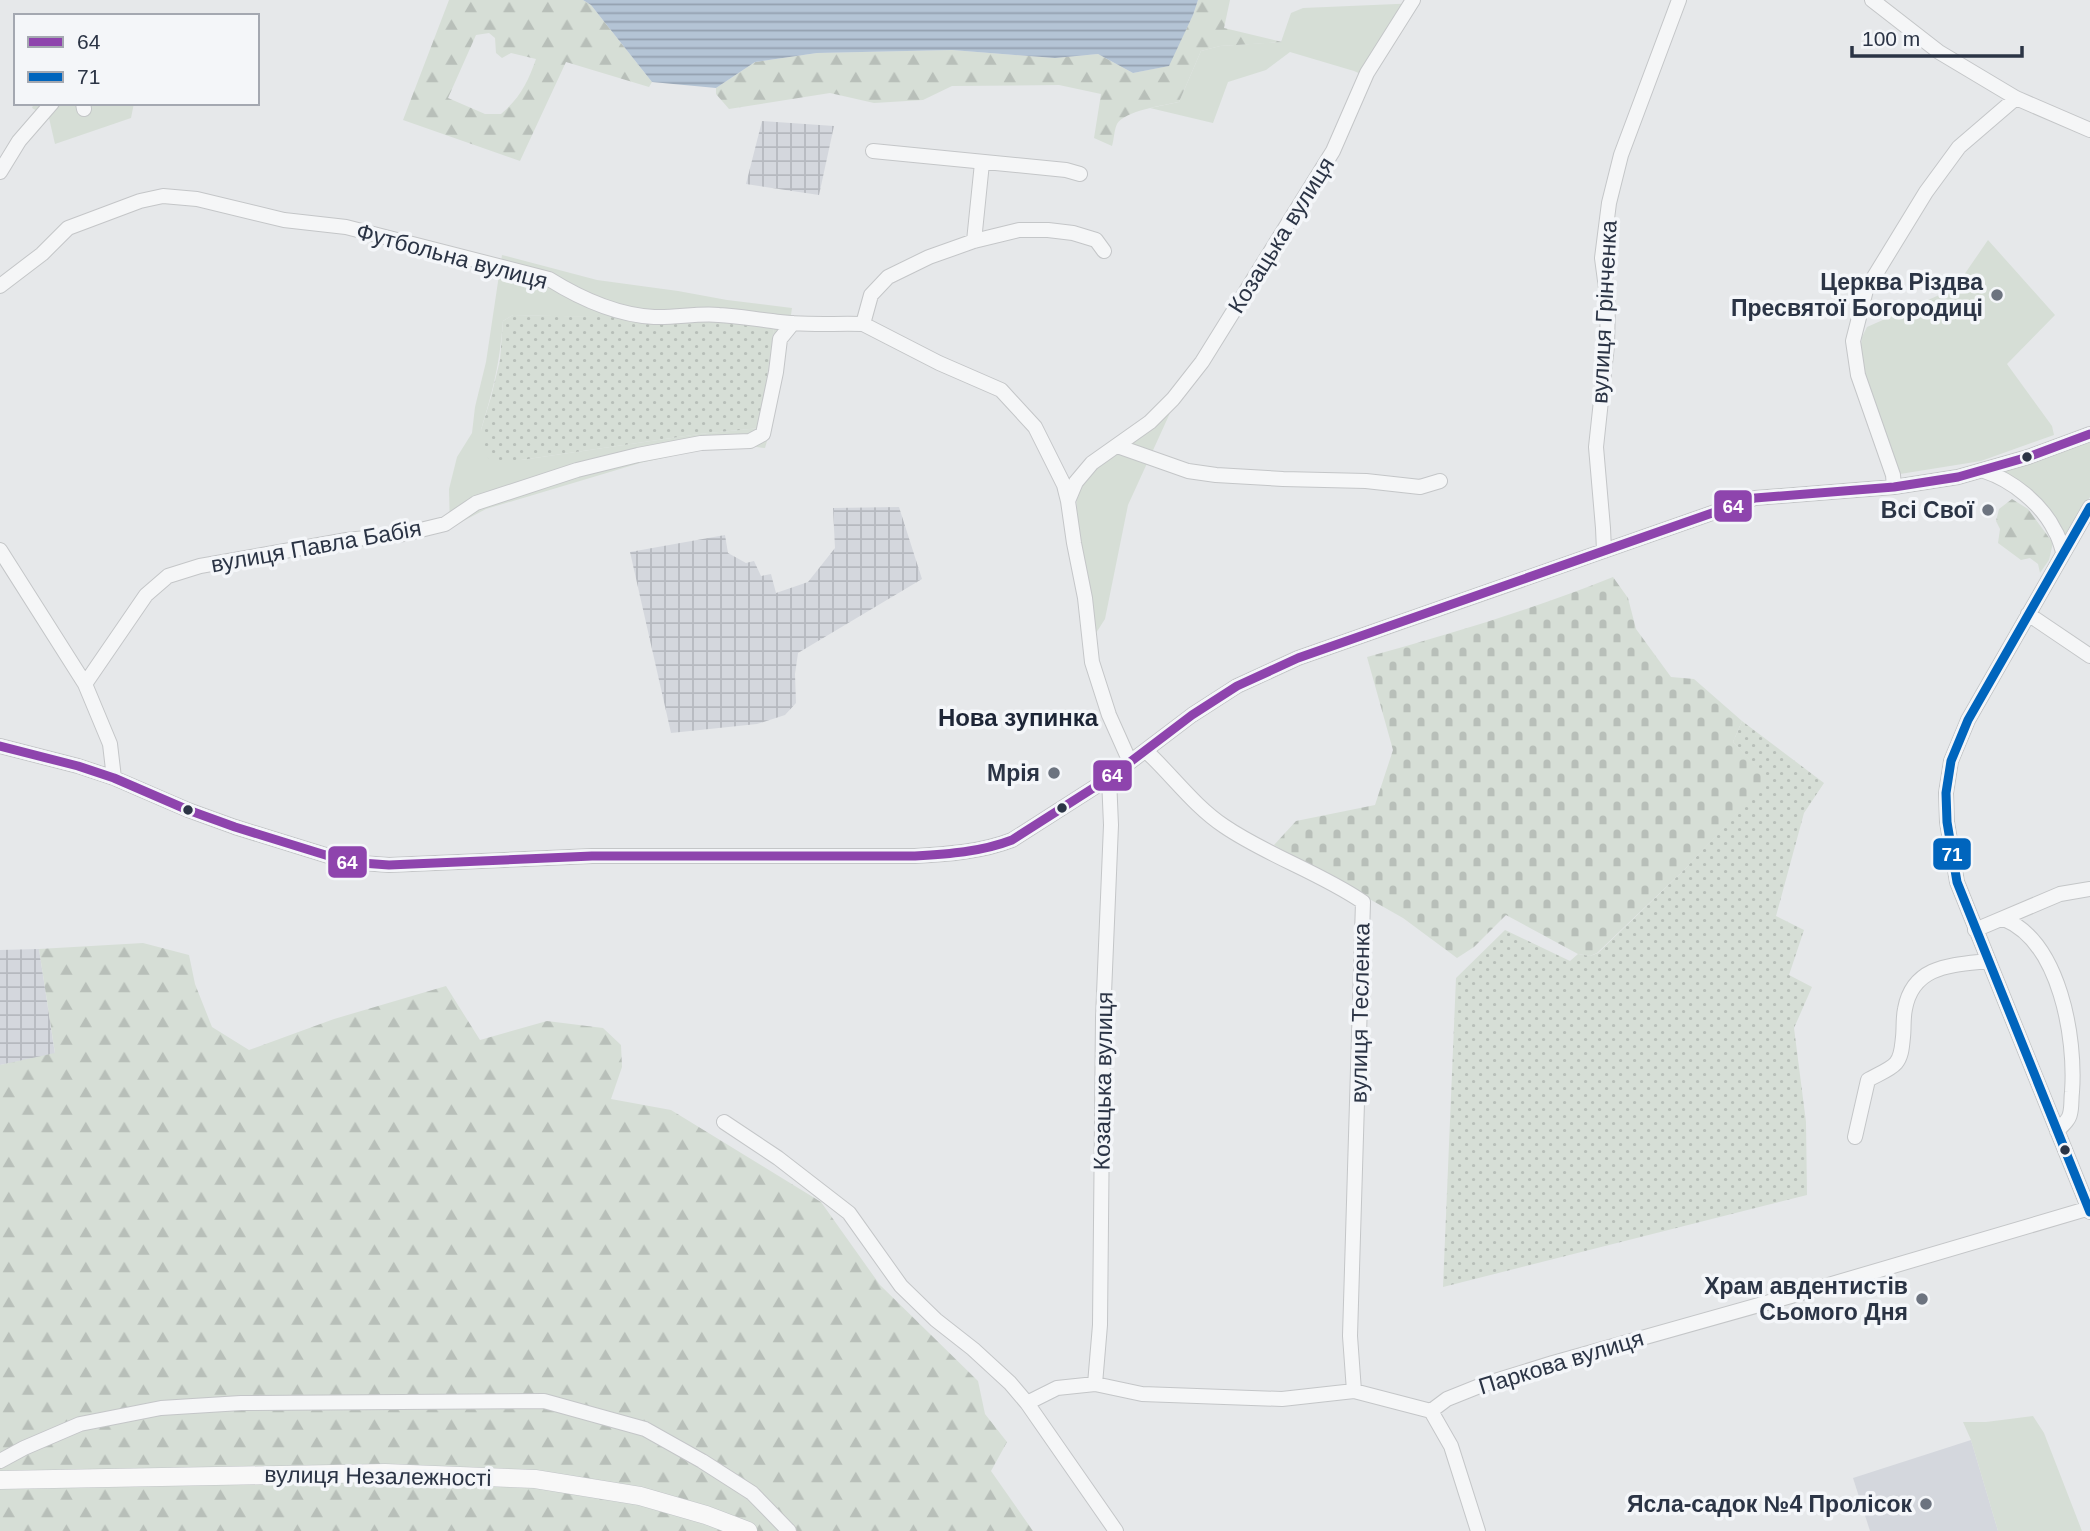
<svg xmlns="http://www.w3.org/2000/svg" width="2090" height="1531" viewBox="0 0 2090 1531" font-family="Arial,sans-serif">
<defs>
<pattern id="industrial-grid" width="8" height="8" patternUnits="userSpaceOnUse" patternTransform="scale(1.75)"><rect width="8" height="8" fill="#d4d7dd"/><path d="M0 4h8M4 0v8" fill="none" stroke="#b6b9bf"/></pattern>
<pattern id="forest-firs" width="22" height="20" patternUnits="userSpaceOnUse" patternTransform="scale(1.75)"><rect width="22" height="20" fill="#d6ded6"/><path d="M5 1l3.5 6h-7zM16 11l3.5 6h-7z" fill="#b8bfb9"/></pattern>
<pattern id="cemetery-stones" width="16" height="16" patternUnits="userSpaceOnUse" patternTransform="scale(1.75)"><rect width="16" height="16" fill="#d6ded6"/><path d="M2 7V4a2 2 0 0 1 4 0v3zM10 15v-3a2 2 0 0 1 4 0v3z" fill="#b8bfb9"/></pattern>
<pattern id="garden-dots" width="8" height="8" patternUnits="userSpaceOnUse" patternTransform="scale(1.75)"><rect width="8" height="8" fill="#d6ded6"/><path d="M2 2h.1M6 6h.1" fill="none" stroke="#b8bfb9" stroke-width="1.8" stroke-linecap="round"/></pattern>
<pattern id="water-rules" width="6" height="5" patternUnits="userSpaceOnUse" patternTransform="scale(1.75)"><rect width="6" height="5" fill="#b4c4d5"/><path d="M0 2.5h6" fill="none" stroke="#93a0af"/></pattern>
</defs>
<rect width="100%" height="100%" fill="#e6e8ea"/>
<path fill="#d4d7dd" d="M1971,1440L1998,1531H1870L1853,1478Z"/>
<path fill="url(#industrial-grid)" d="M762,121L834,126L819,195L746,184Z
M899,507L922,579L798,653L795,674L796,703L785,715L757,724L671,733L630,552L725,535L728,553L746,563L754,561L761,576L771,574L776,593L808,582L835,548L833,508Z
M39,949L55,1054L0,1065V950Z"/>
<path fill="#d6ded6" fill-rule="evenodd" d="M1420,3L1372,79L1354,71L1290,52L1266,70L1228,82L1213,123L1150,108L1179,102L1201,51L1220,46L1281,42L1291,13L1303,8Z
M34,103H134L131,118L55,144L49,118L32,108Z
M1988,240L2055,315L2007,364L2052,426L2054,435L1981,461L1900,474L1863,373L1860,354L1862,337L1867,327L1955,288Z
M502,255L597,280L678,291L727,300L792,308C785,355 779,403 765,448L749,446L704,449L640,463L486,509L450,528L449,489L457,457L472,433L475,407L486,362ZM513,315L630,318L774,327L760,428L699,434L521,460L481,430C493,391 500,362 503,321Z
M1170,413L1128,505L1105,619L1096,633L1079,545L1076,493L1098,462Z
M2090,441V497L2066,536C2050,509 2031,486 2002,471Z
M2033,1416L2044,1433L2082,1531H1998L1971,1440L1963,1422H1986Z"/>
<path fill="url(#forest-firs)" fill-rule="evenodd" d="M449,0H583L591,5L652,82L649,87L566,62L520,161L403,120ZM489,33L495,38L496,53L502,58L511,53L536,59C528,82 520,98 501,114H485L448,98L476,35Z
M1198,0H1230L1224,28L1282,42L1220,46L1201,51L1179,102C1165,105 1124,111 1117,124C1114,130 1114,140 1112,146L1094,138L1101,94L1059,85L952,86L923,100L874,103L830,93L729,109L716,94V88L755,62L817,53L952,50L1055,58L1098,54L1133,73L1168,66L1193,15Z
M2012,499L2028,509L2053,543L2049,560L2040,573L2038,564L2030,558L2021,560L1998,543L2000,529L1996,521L1999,509Z
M143,943L189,955L195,984L212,1027L249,1050L334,1019L446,986L480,1040L547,1021L603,1028L621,1045L622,1067L611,1099L671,1110L821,1202L880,1285L978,1381L985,1414L1007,1442L991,1471L1033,1531H0V1065L55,1053L39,949Z"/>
<path fill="url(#cemetery-stones)" d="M1613,577L1628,598L1636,629L1671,677L1694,679L1742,721L1733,742L1769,779L1685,869L1597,953L1590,956L1578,954L1506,915L1474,947L1457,958L1403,918L1274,845L1296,821L1375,805L1393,750L1367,657C1451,634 1533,609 1613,577Z"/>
<path fill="url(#garden-dots)" d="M513,315L708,319L774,327L760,428L699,434L521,460L490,461L485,452L481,430L491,397L500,360L503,321Z
M1742,721L1824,783L1804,813L1776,916L1804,930L1789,975L1812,987L1794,1028L1806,1122L1807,1195L1443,1287L1456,978L1505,930L1570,961L1578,954L1590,956L1598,953L1685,869L1768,779L1733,742Z"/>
<path fill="url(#water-rules)" d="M583,0H1198L1193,15L1169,66L1133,73L1098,54L1055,58L952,50L817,53L755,62L716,88L652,82L591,5Z"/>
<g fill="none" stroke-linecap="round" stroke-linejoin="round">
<g stroke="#c4c6c8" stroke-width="16">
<path id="minor" d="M1872,0L1939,52L2016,98L2090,130
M83,103L84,109
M873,151L1066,170L1080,174
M0,172L19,141L52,103
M974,241L982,163
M0,286L42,254L68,228L140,201L163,196L197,199L284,220L346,227L549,279C581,299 617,315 654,317C676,318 697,313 719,315C737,316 754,319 772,321C802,326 834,323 863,324L871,295L888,277L929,257L974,241L1019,230H1048L1073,233L1096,240L1104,251
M863,324L939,363L1001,390L1035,427L1064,485L1068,501
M1117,446L1188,471L1216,475L1283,479L1366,481L1420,487L1440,481
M1984,471C2012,480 2042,504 2055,531C2059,537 2061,545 2063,552
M1894,487L1893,475L1858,375L1853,341L1866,290L1926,192L1959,147L2016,98
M2090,507L1968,720L1951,761L1946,793L1947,822L1957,882L2090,1212
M0,550L85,684L110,744L114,778
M1604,551L1603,528L1596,447L1607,345L1608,303L1602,258L1609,203L1621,155L1679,0
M2028,614L2090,656
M85,684L146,595L168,576L200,566L347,540L404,534L445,524L476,503L577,470L638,455L701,443L750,441L763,434L776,372L780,339L793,323
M0,746L78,766L114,778L188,810L235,827L348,862L389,865L592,856H915C948,854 981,852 1012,840L1109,778L1192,715L1237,686L1298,658L1755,498L1894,487L1958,477L2028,457L2090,434
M1146,751C1172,775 1194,806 1224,826C1268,856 1319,872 1363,902L1350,1336L1354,1391
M1130,762L1109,715L1092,662L1085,598L1074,543L1068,501L1076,482L1092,463L1150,422L1173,399L1202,362L1333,151L1367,73L1413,0
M2004,919C2060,942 2076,1038 2072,1092C2071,1099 2072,1107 2070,1114C2069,1120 2062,1126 2057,1131
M1975,930L2060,894L2090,889
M724,1122L778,1158L849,1213L901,1286L936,1320L973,1349L1010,1383L1027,1403L1116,1531
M1855,1137L1868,1080C1876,1075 1890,1070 1896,1063C1902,1056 1902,1045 1903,1037C1904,1028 1903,1018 1905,1009C1913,965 1952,965 1988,961
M1095,1384L1100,1325L1103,1018L1111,825L1109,778
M1027,1403L1057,1388L1095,1384L1142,1394L1282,1399L1354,1391L1431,1411
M1431,1411L1447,1399L1482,1385L1553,1363L1791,1296L2090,1208
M1431,1411L1451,1446L1478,1531
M0,1461L24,1448L80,1424L161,1408L241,1403L544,1401L645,1429L702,1461L752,1493L789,1531"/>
</g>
<g stroke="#c2c5c8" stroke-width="19">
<path id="major" d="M0,1480L385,1473L535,1479L640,1496L706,1515L748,1531"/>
</g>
<use href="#minor" stroke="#f5f6f7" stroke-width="14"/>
<use href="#major" stroke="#f8f8f8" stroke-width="18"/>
<g stroke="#f4f6f9" stroke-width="14">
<path id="bus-1" d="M0,746L78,766L114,778L188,810L235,827L348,862L389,865L592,856H915C948,854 981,852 1012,840L1109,778L1192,715L1237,686L1298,658L1755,498L1894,487L1958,477L2028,457L2090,434"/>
</g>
<g stroke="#f4f6f9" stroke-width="14">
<path id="bus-2" d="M2090,507L1968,720L1951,761L1946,793L1947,822L1957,882L2090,1212"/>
</g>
<use href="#bus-1" stroke="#8e44ad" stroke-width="9"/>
<use href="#bus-2" stroke="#0065bd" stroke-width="9"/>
</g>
<g fill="#6c737f" stroke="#f4f6f9" stroke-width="2.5">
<circle cx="1997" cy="295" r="7"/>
<circle cx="1988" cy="510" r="7"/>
<circle cx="1054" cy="773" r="7"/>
<circle cx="1922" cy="1299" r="7"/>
<circle cx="1926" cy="1504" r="7"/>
</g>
<g fill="#2b3445" stroke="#f4f6f9" stroke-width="2.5">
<circle cx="2027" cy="457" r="6"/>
<circle cx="1062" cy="808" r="6"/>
<circle cx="188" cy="810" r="6"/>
<circle cx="2065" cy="1150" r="6"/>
</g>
<g text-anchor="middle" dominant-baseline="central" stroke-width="7" stroke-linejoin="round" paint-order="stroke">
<g font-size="23" fill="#2b3445" stroke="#f4f6f9">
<text transform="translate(1281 235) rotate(-58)">Козацька вулиця</text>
<text transform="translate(452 256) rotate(15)">Футбольна вулиця</text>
<text transform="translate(1604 312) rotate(-87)">вулиця Грінченка</text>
<text transform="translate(316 546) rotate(-10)">вулиця Павла Бабія</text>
<text transform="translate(1360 1013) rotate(-89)">вулиця Тесленка</text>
<text transform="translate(1103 1081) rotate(-89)">Козацька вулиця</text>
<text transform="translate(1561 1362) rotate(-17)">Паркова вулиця</text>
<text transform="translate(378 1476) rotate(1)">вулиця Незалежності</text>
</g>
<g font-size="23" font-weight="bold" fill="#2b3445" stroke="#f4f6f9" text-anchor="end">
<text x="1983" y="282">Церква Різдва<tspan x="1983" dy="26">Пресвятої Богородиці</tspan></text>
<text x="1974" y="510">Всі Свої</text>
<text x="1040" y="773">Мрія</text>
<text x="1908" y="1286">Храм авдентистів<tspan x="1908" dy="26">Сьомого Дня</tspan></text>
<text x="1912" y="1504">Ясла-садок №4 Пролісок</text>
</g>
<g font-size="24" font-weight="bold" fill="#1d2536" stroke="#f4f6f9">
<text x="1018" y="717">Нова зупинка</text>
</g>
</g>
<g stroke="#f4f6f9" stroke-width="2.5">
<rect x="1713" y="489" width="40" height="34" rx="7" fill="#8e44ad"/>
<rect x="1092" y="759" width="41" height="33" rx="7" fill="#8e44ad"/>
<rect x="1932" y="837" width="40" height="34" rx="7" fill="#0065bd"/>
<rect x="327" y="845" width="41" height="34" rx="7" fill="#8e44ad"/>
</g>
<g font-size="19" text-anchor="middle" font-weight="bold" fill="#fff">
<text x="1733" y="513">64</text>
<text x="1112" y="782">64</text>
<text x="1952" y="861">71</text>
<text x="347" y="869">64</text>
</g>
<rect x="14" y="14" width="245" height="91" fill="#f4f6f9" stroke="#a4a8b1" stroke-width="2"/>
<rect x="28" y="37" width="35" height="10" fill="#8e44ad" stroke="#a4a8b1" stroke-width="2"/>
<text x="77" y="49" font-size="21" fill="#2b3445">64</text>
<rect x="28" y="72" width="35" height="10" fill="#0065bd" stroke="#a4a8b1" stroke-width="2"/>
<text x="77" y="84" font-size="21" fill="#2b3445">71</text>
<path d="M1852 46v10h170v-10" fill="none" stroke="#2b3445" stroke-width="3.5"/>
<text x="1862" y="46" font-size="21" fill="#2b3445" stroke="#f4f6f9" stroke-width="5" paint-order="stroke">100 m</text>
</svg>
